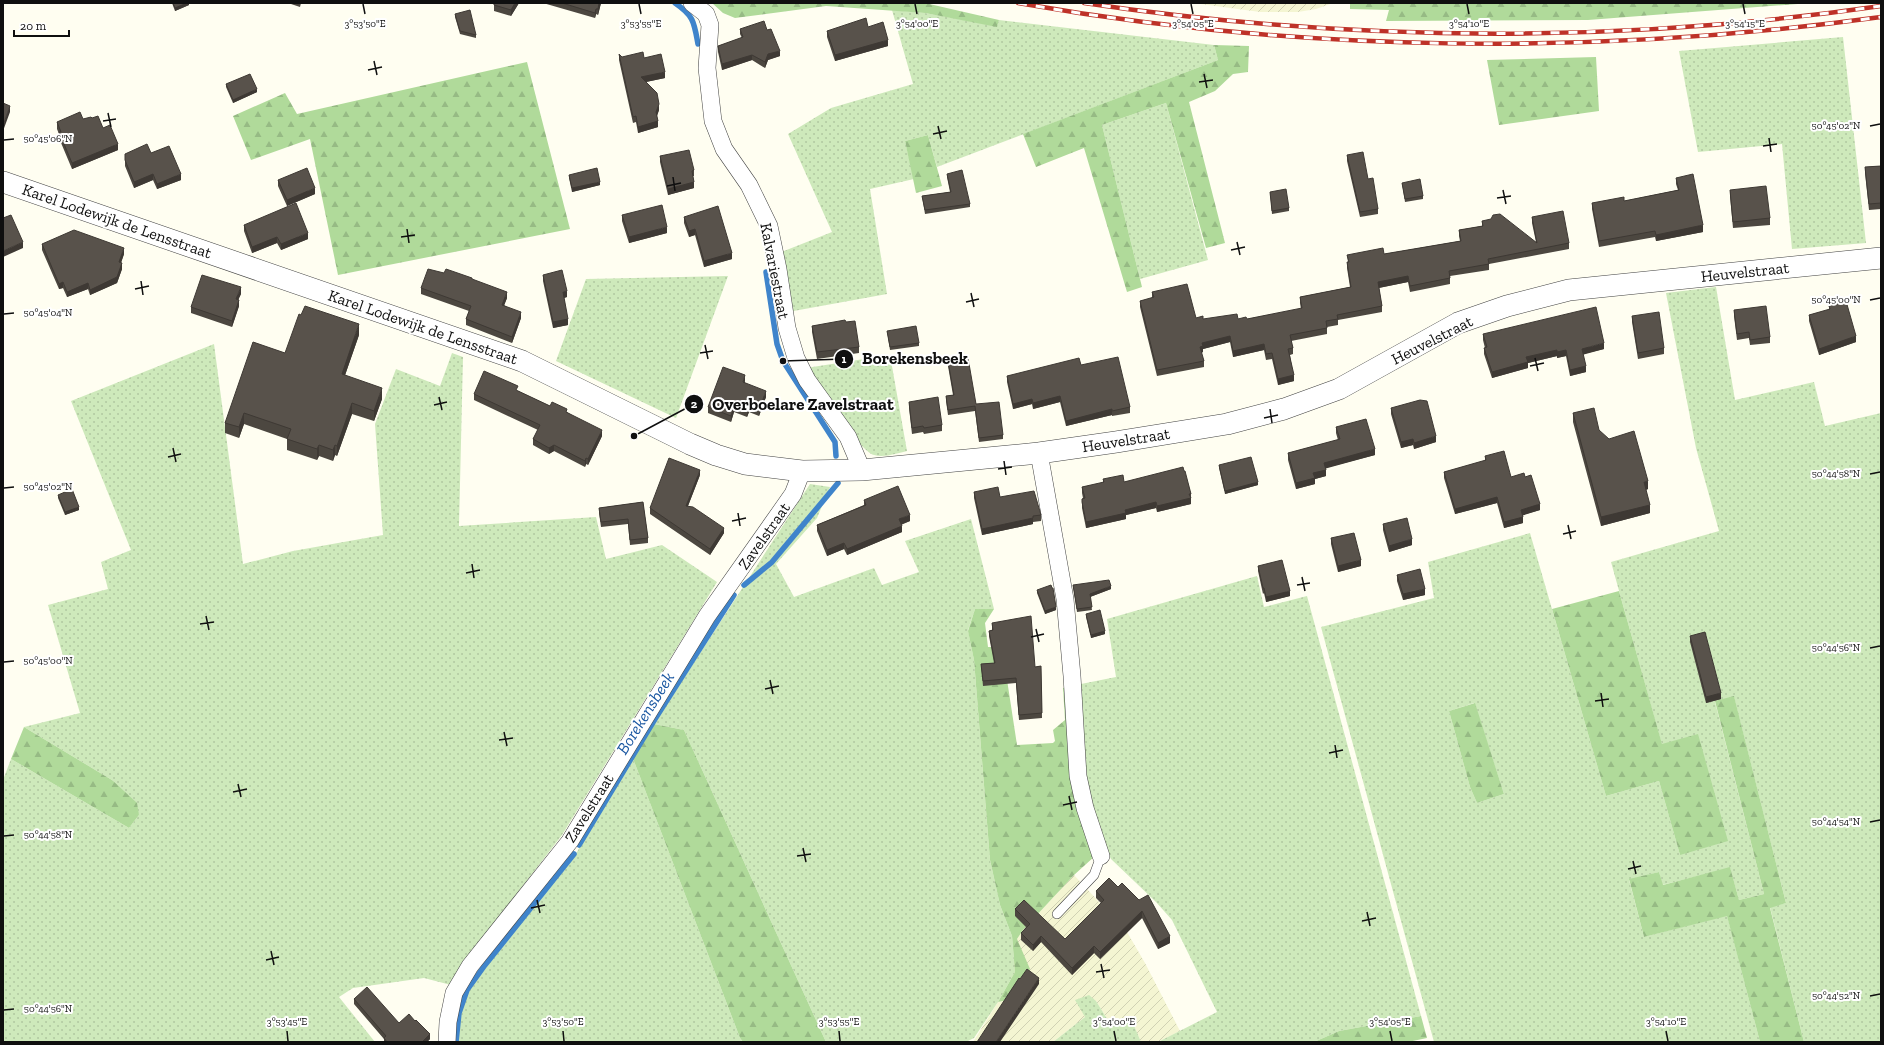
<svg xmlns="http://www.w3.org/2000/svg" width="1884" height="1045" viewBox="0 0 1884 1045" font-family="'Zilla Slab',serif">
<defs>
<pattern id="farmland-furrows" width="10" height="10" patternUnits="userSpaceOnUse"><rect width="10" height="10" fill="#f4f5d2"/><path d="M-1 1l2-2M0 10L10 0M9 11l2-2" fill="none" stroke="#d0d1b3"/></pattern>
<pattern id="grass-dots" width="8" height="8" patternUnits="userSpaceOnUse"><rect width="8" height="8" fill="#cee9bb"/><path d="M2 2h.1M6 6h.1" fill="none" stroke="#b0c7a0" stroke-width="1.8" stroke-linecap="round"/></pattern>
<pattern id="forest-firs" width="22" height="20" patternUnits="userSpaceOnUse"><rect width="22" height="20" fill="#b0da9a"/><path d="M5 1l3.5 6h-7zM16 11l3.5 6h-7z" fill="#96ba84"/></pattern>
</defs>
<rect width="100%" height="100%" fill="#fffef1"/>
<path fill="url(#farmland-furrows)" d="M1193,3H1333L1316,9L1298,12H1260Z
M1074,875L1127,932L1145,963L1180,1031L1158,1042H1141L1130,1016L1111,1025L1096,1001L1085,1017L1053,1042H973L998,1002L1008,1000L1017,939L1023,930Z"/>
<path fill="url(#grass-dots)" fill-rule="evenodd" d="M892,10L925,13L997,26L999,20L1214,45L1218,60L937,167L928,135L905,141L914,179L870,189L887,294L788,312L779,253L832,232L788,134L831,108L913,84Z
M1843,37L1866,243L1792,249L1782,144L1698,152L1679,51Z
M1166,103L1208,260L1140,279L1102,125Z
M728,276L676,418L556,361L586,279Z
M1716,287L1735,400L1814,382L1825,426L1881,413V1042H1804L1770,907L1786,903L1734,697L1715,702L1764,894L1739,900L1730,868L1662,885L1659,872L1629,880L1644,937L1727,915L1760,1042H1434L1321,627L1434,598L1428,562L1530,533L1606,796L1659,781L1680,855L1698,735L1662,745L1611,562L1719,531L1696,448L1666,293ZM1474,703L1504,794L1477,803L1470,787L1449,711Z
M214,344L243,564L293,551L383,535L375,424L396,369L440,386L452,353L463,357L459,526L596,517L606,559L662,545L717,582L562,835L467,958L451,985L424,978L353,988L339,997L375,1042H3V780L11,759L129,828L139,815L112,780L24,727L80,713L48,605L108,589L101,562L131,550L71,401Z
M890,355L907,451C898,453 884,458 874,455C860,452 817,384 806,368Z
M810,484L830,487L817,518L776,564L794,597L874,568L882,585L919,572L905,541L971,519L994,609H975L968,630L974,660L990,860L1000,905L1012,936L1015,972L998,1002L974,1038L966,1042H826L684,730L654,724Z
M1257,576L1264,607L1307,596L1421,1016L1339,1031L1314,1042H1158L1217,1012L1172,920L1156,902L1111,859L1106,849L1095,856L1071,686L1116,677L1107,619Z
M632,756L740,1038L743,1042H457V1029L463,1006L470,988L484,963L577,852Z
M1089,995L1096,1001L1111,1025L1130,1016L1141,1042H1053L1085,1017L1075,1000Z"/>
<path fill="url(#forest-firs)" d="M712,3H925L999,20L997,27L925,13L826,6L735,18L723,13Z
M1350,3H1811L1588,20L1386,21L1389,10L1350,9Z
M1214,45L1249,46L1248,72L1233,74L1215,91L1189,102L1225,243L1206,248L1166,103L1102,125L1142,287L1127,292L1084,148L1036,167L1023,134L1218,60Z
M1596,57L1599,111L1499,125L1487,60Z
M527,62L570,229L338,275L310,139L251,160L233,116L285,93L297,114Z
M928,135L942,186L916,193L905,141Z
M1619,591L1662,744L1698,734L1728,841L1680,855L1659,781L1606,796L1552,609Z
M975,609H994L985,623L988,647H1002L1017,745L1053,743L1055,741L1053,730L1065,720L1063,688L1071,686L1095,856L1074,875L1023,930L1017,939L1030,969L1008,1000L998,1002L1015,972L1012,936L1000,905L990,860L974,660L968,631Z
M1734,696L1786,903L1770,908L1804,1042H1760L1727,916L1644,937L1629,879L1659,872L1663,885L1730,867L1739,900L1764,894L1715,701Z
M1475,703L1504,794L1477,803L1470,787L1449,711Z
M654,724L684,730L826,1042H743L740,1038L632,756Z
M24,727L112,780L137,803L139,815L129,828L11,759Z
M1421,1016L1427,1038L1408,1042H1314L1339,1031Z"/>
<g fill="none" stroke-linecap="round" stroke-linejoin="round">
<path stroke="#3f84cb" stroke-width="5.5" d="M675,3C694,16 694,22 698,44
M766,272L777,344L783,361L835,442L836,456
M744,585L772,562L838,483
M579,845L655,719L734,595
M456,1042L459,1013L467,990L485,965L574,854"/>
<g stroke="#424242" stroke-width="10">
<path id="service" d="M1057,914L1094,875L1101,856"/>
</g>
<g stroke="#424242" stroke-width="18">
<path id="minor" d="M692,3L706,14L710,25L707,68L713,121L724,149L749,185L769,226L778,269L787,328L796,358L807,380L848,437L862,470
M1039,453L1065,599L1072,676L1078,776L1085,808L1101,856
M447,1042L448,1022L454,993L470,966L570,841L707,616L793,494L802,471"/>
</g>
<g stroke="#424242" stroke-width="22">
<path id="tertiary" d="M3,182L522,361L690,444L716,455L745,464L802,471L862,470L1039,453L1116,442L1227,424L1284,409L1339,389L1458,323L1507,306L1569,290L1881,258"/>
</g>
<use href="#service" stroke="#fff" stroke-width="9"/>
<use href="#minor" stroke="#fff" stroke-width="17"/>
<use href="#tertiary" stroke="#fff" stroke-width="21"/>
<g stroke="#be3228" stroke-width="4.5">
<path id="rail" d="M1018,3C1302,53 1595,56 1881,17
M1084,3C1348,42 1618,44 1881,6"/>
</g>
<use href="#rail" stroke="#fff" stroke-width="3" stroke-dasharray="9" stroke-linecap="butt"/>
</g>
<path fill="#4c4740" d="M172,3H189V5L175,11Z
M288,3H301L300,7Z
M519,3L511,16L494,11V5Z
M543,3H601L598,15L596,14L595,18Z
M455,14L476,35V38L460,34L455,17Z
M868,27L888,46L835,61L827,37V31Z
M740,29L767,30L780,56L768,60L765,68L752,60L722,70L718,52V46L742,38L740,34Z
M619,54L622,57L644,58L665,78L646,82L659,110L657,116L658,127L638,133L636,122L633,123L619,60Z
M226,84L257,92L233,103L226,87Z
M92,118L118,150L72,169L59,138V134L57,129V122Z
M151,153L181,180L157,189L153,180L134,188L125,166V154Z
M1347,155L1368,179L1378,209V214L1360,217L1347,161Z
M660,156L694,170V176H693L694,188L668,195L660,162Z
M1881,166V209L1869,210L1865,173V167Z
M947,174L970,204V207L925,214L922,196L950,192L947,177Z
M569,175L600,185L572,192L569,178Z
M1676,178L1703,232L1656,241L1655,237L1599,247L1592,209V203L1624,201L1678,190L1676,184Z
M278,180L315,194L287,206L278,186Z
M1402,183L1423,196V199L1405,202Z
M1730,190L1770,218V225L1733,228L1730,196Z
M1270,192L1289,208V211L1272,214Z
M622,215L667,233L629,243L622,221Z
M684,217L732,259L704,267L695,235L689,237L684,223Z
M1532,217L1569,243V249L1489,264V270L1450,276V284L1410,292L1408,282L1379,288L1382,306V312L1338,320V325L1327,327V334L1291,341L1293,348V354L1290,355L1294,381L1278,385L1272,359L1266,360L1264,350L1233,357L1230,342L1203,349V352L1201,353L1204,361V367L1157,376L1140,307V301L1152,298V292L1196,318L1203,319H1247L1301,309L1300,303V297L1350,287L1347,268V262H1348L1347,255L1384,254L1460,241L1459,236V230L1482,226V221L1536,242L1532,223Z
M244,225L308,239L281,250L277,243L252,253L244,231Z
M42,244L124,254L121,263L122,269L117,283L90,295L88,289L67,297L63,288L59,289L42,250Z
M543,275L567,297L564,298L568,325L553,328L543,281Z
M472,280L507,298L504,305L521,318L512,343L466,325V319L469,311L421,294V288Z
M241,294L238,299L239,306L232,327L191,313V307Z
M1829,306L1856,342L1819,355L1809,321V315L1829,310Z
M1734,310L1770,337V343L1750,345L1749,338L1737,340L1734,316Z
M1632,316L1664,348V354L1638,359L1632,322Z
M846,322L859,347V353L817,359L812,332V326Z
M887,331L919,343V346L890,350Z
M1483,334L1604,349L1583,354L1586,372L1570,376L1566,356L1557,358V356L1528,363V368L1492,378L1484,354V348H1485L1483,340Z
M359,335L345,375L382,399L374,421L352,414L337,456L335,455L333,461L319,456L317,460L287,450V439L244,424L239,438L225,433V423L285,353Z
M948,361L976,404L1003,435V439L979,442L975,411L948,415L946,401V396L953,395L948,366Z
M1081,365L1130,407V413L1112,416V415L1066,426L1060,402L1033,409L1032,404L1013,409L1007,382V376Z
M745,381V383L766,397L759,416L749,412L747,417L734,412L731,422L708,413V407Z
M518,391L550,406L567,412L602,436L588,465L586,464L585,467L554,451L549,454L533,445V439L538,430L474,400V394Z
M909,402L942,425V431L924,434L923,432L912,434L909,408Z
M1391,408L1436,442L1414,449L1413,445L1401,448L1391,414Z
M1573,413L1599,430L1648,489L1646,490L1650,513L1601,526L1573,422Z
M1336,427L1375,455L1325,468L1326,476L1315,479V484L1296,489L1288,460V453L1338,440L1336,433Z
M1485,456L1511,477H1525L1540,510L1522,515L1523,523L1504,528L1497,503L1455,514L1444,478V472L1485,461Z
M1219,465L1258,485L1225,494L1219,468Z
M1184,471L1191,494V504L1157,512L1156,508L1126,515V519L1086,528L1082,508V499L1083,498L1082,493V487L1103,483V479L1124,482Z
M700,475L688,506L724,533L710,555L650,514V508Z
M974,492L1000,497L1041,515V521L1033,522V524L982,535L974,498Z
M58,495L79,510L65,515L58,498Z
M864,500L910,521L901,525L902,532L847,555L844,549L827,556L817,531V525L864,505Z
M643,502L648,538V543L630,545L628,524L601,527L599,513V508Z
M1383,524L1412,545L1389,552L1383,530Z
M1331,538L1361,566L1338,572L1331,544Z
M1258,566L1290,596L1266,602L1264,593L1263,594L1258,571Z
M1397,575L1425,595L1403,600L1397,581Z
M1073,585L1111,589L1090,597L1092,610L1077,612Z
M1037,590L1056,610L1045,614L1037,593Z
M1086,614L1105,634L1091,638L1086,617Z
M992,623L1035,667L1041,666L1042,718L1019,720L1016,683L983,686L981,664L994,663L989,636V631L992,630Z
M1690,636L1721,699L1706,703L1690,642Z
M1122,883L1170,943L1158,949L1142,918L1100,959L1094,953L1072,975L1041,942L1033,951L1021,940V933L1026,927L1015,916V909L1065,939L1101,903L1096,898V891L1118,887Z
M354,999L399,1023L415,1021L430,1039L427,1042H384V1039L354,1004Z"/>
<path fill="#3e3934" d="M187,3H189V5L175,11V8Z
M515,3H519L511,16V10Z
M599,3H601L598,15V9Z
M596,9V14L595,18V13Z
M888,40V46L835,61V55Z
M780,51V56L768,60L765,68V62L768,54Z
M752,55V60L722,70V64Z
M665,72V78L641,83V77Z
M257,89V92L233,103V100Z
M659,104V110L656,118V112Z
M10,106V112L3,131V126Z
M658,121V127L638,133V127Z
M118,144V150L72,169V163Z
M153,174V180L134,188V182Z
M181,174V180L157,189V184Z
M600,182V185L572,192V188Z
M694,182V188L668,195V189Z
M315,188V194L287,206V200Z
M1703,225V232L1656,241V235Z
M667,227V233L629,243V237Z
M695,229V235L689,237V231Z
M308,233V239L281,250V244Z
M277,237V243L252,253V247Z
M23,242V248L3,257V251Z
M124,248V254L119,268V262Z
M732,253V259L704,267V261Z
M122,263V269L117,283L90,295V290Z
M1408,276V282L1378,288V282Z
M63,282V288L59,289V284Z
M88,283V289L67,297V292Z
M241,287V294L236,305V299Z
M567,291V297L563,298V292Z
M507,292V298L502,311V305Z
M239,300V306L232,327V321Z
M521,312V318L512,343V337Z
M568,319V325L553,328V322Z
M359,324V335L342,384V374Z
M1230,336V342L1203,349V352L1200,353V347L1202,343Z
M1856,336V342L1819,355V349Z
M1604,343V349L1582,355V349Z
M1264,344V350L1233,357V351Z
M1557,350V356L1528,363V368L1492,378V372L1526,357Z
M1566,350V356L1557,358V352Z
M1586,366V372L1570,376V370Z
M745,375V381L743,388V382Z
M1294,375V381L1278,385V379Z
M382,388V399L374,421V411Z
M766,391V397L759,416V410Z
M1060,396V402L1033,409V403Z
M1032,399V404L1013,409V404Z
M352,403V414L337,456V446Z
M734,406V412L731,422V416Z
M749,406V412L747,417V411Z
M1112,409V415L1066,426V421Z
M244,413V424L239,438V427Z
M602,430V436L588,465V459Z
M1436,436V442L1414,449V443Z
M1413,439V445L1401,448V442Z
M319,445V456L317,460V449Z
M335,445V455L333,461V450Z
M554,445V451L549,454V448Z
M1375,449V455L1324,469V463Z
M586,458V464L585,467V461Z
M700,470V475L686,511V506Z
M1326,470V476L1315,479V484L1296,489V483L1313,473Z
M1648,481V489L1644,490V482Z
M1258,482V485L1225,494V491Z
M1497,497V503L1455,514V509Z
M1191,498V504L1157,512V506Z
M1156,502V508L1126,515V519L1086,528V522L1125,510Z
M1540,504V510L1521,516V510Z
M1650,505V513L1601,526V517Z
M79,507V510L65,515V512Z
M910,515V521L899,525V519Z
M1523,517V523L1504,528V522Z
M1033,518V524L982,535V529Z
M902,526V532L847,555V549Z
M724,528V533L710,555V549Z
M1412,539V545L1389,552V546Z
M844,543V549L827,556V550Z
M1361,560V566L1338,572V566Z
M1111,586V589L1090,597V594Z
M1425,589V595L1403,600V594Z
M1290,591V596L1266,602V597Z
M1056,607V610L1045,614V611Z
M1105,631V634L1091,638V635Z
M1721,693V699L1706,703V697Z
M1142,911V918L1100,959V952Z
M1041,936V942L1033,951V945Z
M1170,936V943L1158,949V943Z
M1094,946V953L1072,975V968Z
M1039,978V984L1000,1042H996Z
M430,1034V1039L427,1042H422Z"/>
<path fill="#58524b" stroke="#3e3934" d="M173,3H187L175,8Z
M494,3H515L511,10L494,5Z
M562,3H599L598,9H596L595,13Z
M470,10L476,35L460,31L455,14Z
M866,18L868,27L883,22L888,40L835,55L827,31Z
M764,21L767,30L771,29L780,51L768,54L765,62L752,55L722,64L718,46L743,37L740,29Z
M643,52L644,58L661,54L665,72L641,77L657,93L659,104L656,112L658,121L638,127L636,116L633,117L619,54L622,57Z
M250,74L257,89L233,100L226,84Z
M3,103L10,106L3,126Z
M80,112L83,119L91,117L92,118L98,116L103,128L110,125L118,144L72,163L59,132H61L57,122Z
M147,144L151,153L169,146L181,174L157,184L153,174L134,182L125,160V154Z
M689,150L694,170L692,171L694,182L668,189L660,156Z
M1363,152L1368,179L1373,178L1378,209L1360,212L1347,155Z
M1881,166V203L1869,204L1865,167Z
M307,168L315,188L287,200L278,180Z
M597,168L600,182L572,188L569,175Z
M962,170L970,204L925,210L922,196L951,192L947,174Z
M1693,174L1703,225L1656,235L1655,231L1599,241L1592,203L1624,197V201L1679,190L1676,178Z
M1420,179L1423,196L1405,199L1402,183Z
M1766,186L1770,218L1733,222L1730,190Z
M1286,189L1289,208L1272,211L1270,192Z
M296,203L308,233L281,244L277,237L252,247L244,225Z
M662,205L667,227L629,237L622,215Z
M718,206L732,253L704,261L695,229L689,231L684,217Z
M1563,211L1569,243L1488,259L1489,264L1449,271L1450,278L1410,286L1408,276L1378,282L1382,306L1337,315L1338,319L1326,321L1327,328L1290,335L1293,348L1288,349L1294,375L1278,379L1272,353L1266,354L1264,344L1233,351L1230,336L1202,343L1203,346L1200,347L1204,361L1157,370L1140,301L1154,297L1152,292L1187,284L1196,318L1203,316V319L1237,314L1238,319L1246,317L1247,319L1302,308L1300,297L1351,287L1347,262H1349L1347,255L1383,248L1384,254L1461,241L1459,230L1483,226L1482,221L1491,219L1493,215L1500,214L1537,243L1532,217Z
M11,215L23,242L3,251V218Z
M74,230L124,248L119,262L122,263L117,277L90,290L88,283L67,292L63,282L59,284L42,244Z
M428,269L444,273L446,269L472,278V279L507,292L502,305L521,312L512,337L466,319L471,306L421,288Z
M562,270L567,291L563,292L568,319L553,322L543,275Z
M202,275L241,287L236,299L239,300L232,321L191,307Z
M1846,301L1856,336L1819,349L1809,315L1830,309L1829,306Z
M305,306L359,324L342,374L382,388L374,411L352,403L337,446L335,445L333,450L319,445L317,449L287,439L291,429L244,413L239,427L225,423L253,342L285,353L299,314L301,315Z
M1766,306L1770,337L1750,340L1749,332L1737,334L1734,310Z
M1596,307L1604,343L1582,349L1586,366L1570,370L1566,350L1557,352V350L1526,357L1528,362L1492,372L1484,348L1487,347L1483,334Z
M1659,312L1664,348L1638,353L1632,316Z
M845,320L846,322L855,321L859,347L817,352L812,326Z
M916,326L919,343L890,347L887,331Z
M1118,357L1130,407L1112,411V409L1066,421L1060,396L1033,403L1032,399L1013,404L1007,376L1079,358L1081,365Z
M968,358L976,404L999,402L1003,435L979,438L975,406L948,410L946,396L954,395L948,361Z
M723,367L745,375L743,382L766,391L759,410L749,406L747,411L734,406L731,416L708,407Z
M484,371L518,386L516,390L550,406L552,402L567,409L566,412L602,430L588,459L586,458L585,461L554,445L549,448L533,439L540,425L474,394Z
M938,397L942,425L924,428L923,426L912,428L909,402Z
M1420,400L1427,401L1436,436L1414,443L1413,439L1401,442L1391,408Z
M1594,408L1599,430L1609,439L1634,431L1648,481L1644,482L1650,505L1601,517L1573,413Z
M1366,419L1375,449L1324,463L1326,470L1313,473L1315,478L1296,483L1288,453L1340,439L1336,427Z
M1504,451L1511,477L1524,473L1525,477L1531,475L1540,504L1521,510L1523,517L1504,522L1497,497L1455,509L1444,472L1486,460L1485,456Z
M1251,457L1258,482L1225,491L1219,465Z
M669,458L700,470L686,506L693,507L724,528L710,549L650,508Z
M1183,467L1184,471H1185L1191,494H1189L1191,498L1157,506L1156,502L1125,510L1126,513L1086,522L1082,502V499L1085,498L1082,487L1104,482L1103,479L1123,475L1124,482Z
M898,486L910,515L899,519L902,526L847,549L844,543L827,550L817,525L866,505L864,500Z
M998,487L1000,497L1034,491L1041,515L1033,516V518L982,529L974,492Z
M72,489L79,507L65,512L58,495Z
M643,502L648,538L630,540L628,519L601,522L599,508Z
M1407,518L1412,539L1389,546L1383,524Z
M1354,533L1361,560L1338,566L1331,538Z
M1282,560L1290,591L1266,597L1264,588H1263L1258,566Z
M1420,569L1425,589L1403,594L1397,575Z
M1109,580L1111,586L1090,594L1092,607L1077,609L1073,585Z
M1051,585L1052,588H1053L1056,607L1045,611L1037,590Z
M1100,610L1105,631L1091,635L1086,614Z
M1031,616L1035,667L1041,666L1042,713L1019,715L1016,678L983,681L981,664L995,663L989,631L993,630L992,623Z
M1705,632L1721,693L1706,697L1690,636Z
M1109,878L1118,887L1122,883L1139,900L1148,895L1170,936L1158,943L1142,911L1100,952L1094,946L1072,968L1041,936L1033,945L1021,933L1030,924L1015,909L1024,900L1065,939L1104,900L1096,891Z
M1027,969L1039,978L996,1042H977L1019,978L1020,979Z
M367,987L399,1023L409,1014L415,1021L416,1020L430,1034L422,1042H387L384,1038L386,1036L354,999Z"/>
<path fill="none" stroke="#0f0f0f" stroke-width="1.5" d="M363,4L365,14M639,4L641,14M915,4L917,14M1191,4L1193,14M1467,4L1469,14M1743,4L1745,14M374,61L377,75M368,70L382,67M1204,74L1207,88M1199,82L1213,80M108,113L111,127M103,121L116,119M938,126L941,139M1870,126L1880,124M933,134L947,131M1769,138L1771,152M4,140L14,139M1763,146L1777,144M673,177L675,191M667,186L681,183M1503,190L1506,204M1497,198L1511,196M407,229L409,243M401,237L415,235M1237,242L1240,255M1231,250L1245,247M141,281L143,295M135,289L149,286M971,293L974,307M1870,300L1880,298M966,302L979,299M4,314L14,313M705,345L708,359M700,353L713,351M1535,358L1538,371M1530,366L1544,363M439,397L442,410M434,405L447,402M1270,409L1272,423M1264,418L1278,415M173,448L176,462M168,457L181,454M1004,461L1006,475M998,469L1012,467M1870,474L1880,472M4,488L14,487M738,513L740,526M732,521L746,518M1568,525L1571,539M1563,534L1576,531M472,564L474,578M466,573L480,570M1302,577L1305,591M1297,585L1310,583M206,616L209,630M200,624L214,622M1036,629L1039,642M1031,637L1044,634M1870,648L1880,646M4,662L14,661M770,680L773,694M765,689L779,686M1601,693L1603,707M1595,701L1609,699M504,732L507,746M499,740L513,738M1335,745L1337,758M1329,753L1343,750M238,784L241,797M233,792L247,789M1069,796L1072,810M1063,805L1077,802M1870,822L1880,820M4,836L14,835M803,848L806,862M797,856L811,854M1633,861L1636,874M1628,869L1641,866M537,900L540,913M531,908L545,905M1367,912L1370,926M1362,921L1376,918M271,951L274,965M266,960L279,957M1101,964L1104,978M1096,972L1110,970M1870,996L1880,994M4,1010L14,1009M287,1031L288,1041M563,1031L564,1041M839,1031L840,1041M1114,1031L1116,1041M1390,1031L1392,1041M1666,1031L1668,1041"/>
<g text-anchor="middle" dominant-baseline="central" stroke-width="4" stroke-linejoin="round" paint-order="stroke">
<g font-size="16" fill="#0f0f0f" stroke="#fff">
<text transform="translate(117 221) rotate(19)">Karel Lodewijk de Lensstraat</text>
<text transform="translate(775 271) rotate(79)">Kalvariestraat</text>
<text transform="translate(1745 272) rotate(-6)">Heuvelstraat</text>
<text transform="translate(423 327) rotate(19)">Karel Lodewijk de Lensstraat</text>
<text transform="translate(1432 340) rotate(-27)">Heuvelstraat</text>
<text transform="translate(1126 440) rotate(-9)">Heuvelstraat</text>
<text transform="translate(764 536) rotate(-55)">Zavelstraat</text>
<text transform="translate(589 808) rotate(-58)">Zavelstraat</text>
</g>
<g font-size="17" font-style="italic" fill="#1956a0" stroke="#fff">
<text transform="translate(645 713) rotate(-58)">Borekensbeek</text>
</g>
</g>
<g font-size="10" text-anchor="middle" fill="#0f0f0f" stroke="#fff" stroke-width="4" stroke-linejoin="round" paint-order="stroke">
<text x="365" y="27">3°53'50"E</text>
<text x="641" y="27">3°53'55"E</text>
<text x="917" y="27">3°54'00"E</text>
<text x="1193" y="27">3°54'05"E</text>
<text x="1469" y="27">3°54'10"E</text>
<text x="1745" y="27">3°54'15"E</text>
<text x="1836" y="129">50°45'02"N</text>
<text x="48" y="142">50°45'06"N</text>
<text x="1836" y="303">50°45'00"N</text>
<text x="48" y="316">50°45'04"N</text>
<text x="1836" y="477">50°44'58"N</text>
<text x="48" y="490">50°45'02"N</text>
<text x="1836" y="651">50°44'56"N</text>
<text x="48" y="664">50°45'00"N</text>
<text x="1836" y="825">50°44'54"N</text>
<text x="48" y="838">50°44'58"N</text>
<text x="1836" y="999">50°44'52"N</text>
<text x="48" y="1012">50°44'56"N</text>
<text x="287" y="1025">3°53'45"E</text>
<text x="563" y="1025">3°53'50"E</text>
<text x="839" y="1025">3°53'55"E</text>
<text x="1114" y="1025">3°54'00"E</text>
<text x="1390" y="1025">3°54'05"E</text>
<text x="1666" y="1025">3°54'10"E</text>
</g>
<path fill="none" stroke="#0f0f0f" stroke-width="1.5" d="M783 361L844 359M634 436L694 404"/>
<g fill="#0f0f0f" stroke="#fff" stroke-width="1.5">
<circle cx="783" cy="361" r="4"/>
<circle cx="634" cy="436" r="4"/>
<circle cx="844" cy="359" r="10"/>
<circle cx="694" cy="404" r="10"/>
</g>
<g font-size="12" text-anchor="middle" font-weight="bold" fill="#fff">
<text x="844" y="363">1</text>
<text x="694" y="408">2</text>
</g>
<g font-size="17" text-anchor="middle" font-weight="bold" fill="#0f0f0f" stroke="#fff" stroke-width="4" stroke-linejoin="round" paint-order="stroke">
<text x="915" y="364">Borekensbeek</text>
<text x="803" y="410">Overboelare Zavelstraat</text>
</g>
<rect width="1884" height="1045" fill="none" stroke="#0f0f0f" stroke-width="8"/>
<path d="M14 30v6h55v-6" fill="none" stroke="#0f0f0f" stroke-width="2"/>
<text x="20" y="30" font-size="12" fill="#0f0f0f" stroke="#ffffff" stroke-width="3" paint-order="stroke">20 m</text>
</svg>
